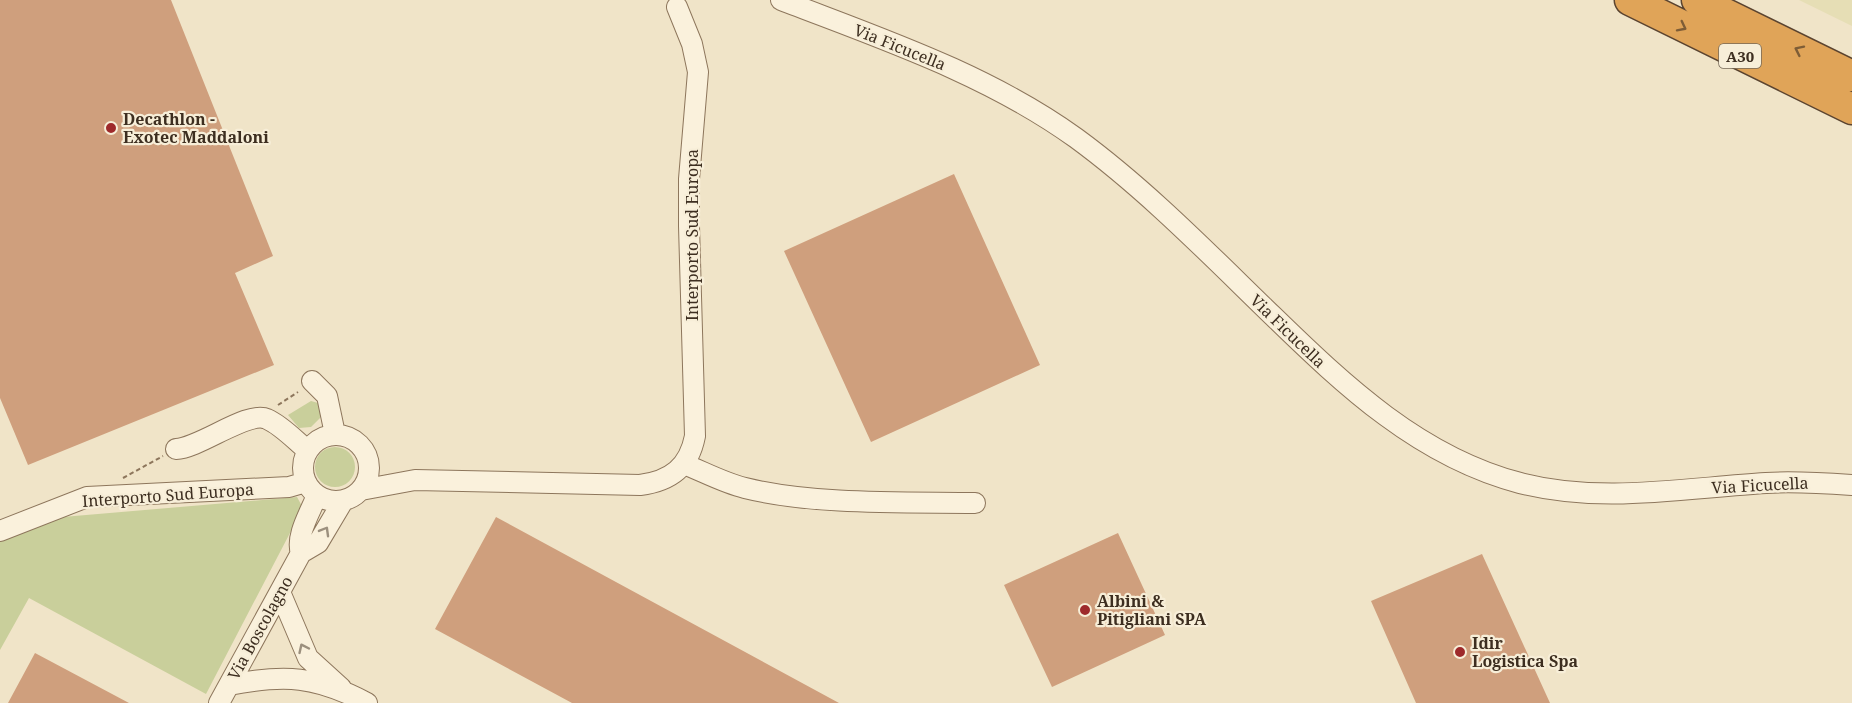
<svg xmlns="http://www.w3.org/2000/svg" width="1852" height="703" viewBox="0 0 1852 703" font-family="'Noto Serif',serif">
<rect width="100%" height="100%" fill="#f0e4c8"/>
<path fill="#e6deb5" d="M1799,0H1852V26Z"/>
<path fill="#c9cf9b" d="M311,401L318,403L321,417L311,427L299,428L288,415Z
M315 467a20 20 0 1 1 40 0a20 20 0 1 1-40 0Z
M297,497L303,508L206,694L29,598L0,650V541L51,518Z"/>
<path fill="#cf9f7d" d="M0,0H171L273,256L235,273L274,365L28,465L0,398Z
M954,174L1040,365L871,442L784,251Z
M496,517L839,703H572L435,629Z
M1118,533L1165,635L1052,687L1004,585Z
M1482,554L1550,703H1416L1371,601Z
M35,653L129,703H8Z"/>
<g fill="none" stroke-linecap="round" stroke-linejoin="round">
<g stroke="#8d765c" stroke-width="22">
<path id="minor" d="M781,0C882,39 987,74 1076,138C1147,190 1210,255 1273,316C1345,386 1420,457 1520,483C1601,504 1684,488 1766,483C1794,481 1823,483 1852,485
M312,381L327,396L335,434
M303 468a33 33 0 1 1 66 0a33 33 0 1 1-66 0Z
M176,449C200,448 248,410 267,419C281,425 295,440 307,450
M684,464C704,472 724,483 745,488C814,505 904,502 975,503
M361,490L415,480L640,485C671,481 689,467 695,436L689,226V179L698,72L692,44L677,7
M0,531L87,497L289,487L306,482
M301,553C295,536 311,511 317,495
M280,592L308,658L341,688
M229,685C285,674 316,676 367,703
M219,703L301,553L318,543L343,501"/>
</g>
<g stroke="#5b4430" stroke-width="33">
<path id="highway" d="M1630,0L1852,109
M1697,0L1852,76"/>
</g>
<path stroke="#8d765c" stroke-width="2" stroke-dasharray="4.5 3" stroke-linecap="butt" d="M278,405L298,392
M123,478L163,456"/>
<use href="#minor" stroke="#faf1dc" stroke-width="20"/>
<use href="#highway" stroke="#e0a458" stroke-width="30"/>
</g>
<defs><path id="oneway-chevron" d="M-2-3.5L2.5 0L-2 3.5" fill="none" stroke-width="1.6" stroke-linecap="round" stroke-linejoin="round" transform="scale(1.5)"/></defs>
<g stroke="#7e5d36">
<use href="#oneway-chevron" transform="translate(1682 27) rotate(27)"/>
<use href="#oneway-chevron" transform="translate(1799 50) rotate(-154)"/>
</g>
<g stroke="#9c907e">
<use href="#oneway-chevron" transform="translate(325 531) rotate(-60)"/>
<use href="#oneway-chevron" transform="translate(303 648) rotate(-115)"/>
</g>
<g fill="#9e2a2b" stroke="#f7eed8" stroke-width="2">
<circle cx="111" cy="128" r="6"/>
<circle cx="1085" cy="610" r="6"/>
<circle cx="1460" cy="652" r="6"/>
</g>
<g text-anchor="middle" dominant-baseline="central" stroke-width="4.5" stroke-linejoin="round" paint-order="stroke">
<rect fill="#f7eed8" stroke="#756857" stroke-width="1.5" x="1719" y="44" width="42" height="24" rx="4.5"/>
<g font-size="15" font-weight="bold" fill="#3d2e20">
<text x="1740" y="56">A30</text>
</g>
<g font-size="16" fill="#3d2e20" stroke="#f7eed8">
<text transform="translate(900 47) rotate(22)">Via Ficucella</text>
<text transform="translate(692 235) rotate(-90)">Interporto Sud Europa</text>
<text transform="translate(1288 331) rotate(44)">Via Ficucella</text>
<text transform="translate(1760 485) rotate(-3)">Via Ficucella</text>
<text transform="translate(168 495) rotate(-4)">Interporto Sud Europa</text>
<text transform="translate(260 628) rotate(-61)">Via Boscolagno</text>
</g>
<g font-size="16" font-weight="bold" fill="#3d2e20" stroke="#f7eed8" text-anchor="start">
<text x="123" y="119">Decathlon -<tspan x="123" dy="18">Exotec Maddaloni</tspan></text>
<text x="1097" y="601">Albini &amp;<tspan x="1097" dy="18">Pitigliani SPA</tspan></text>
<text x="1472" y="643">Idir<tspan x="1472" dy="18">Logistica Spa</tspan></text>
</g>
</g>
</svg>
